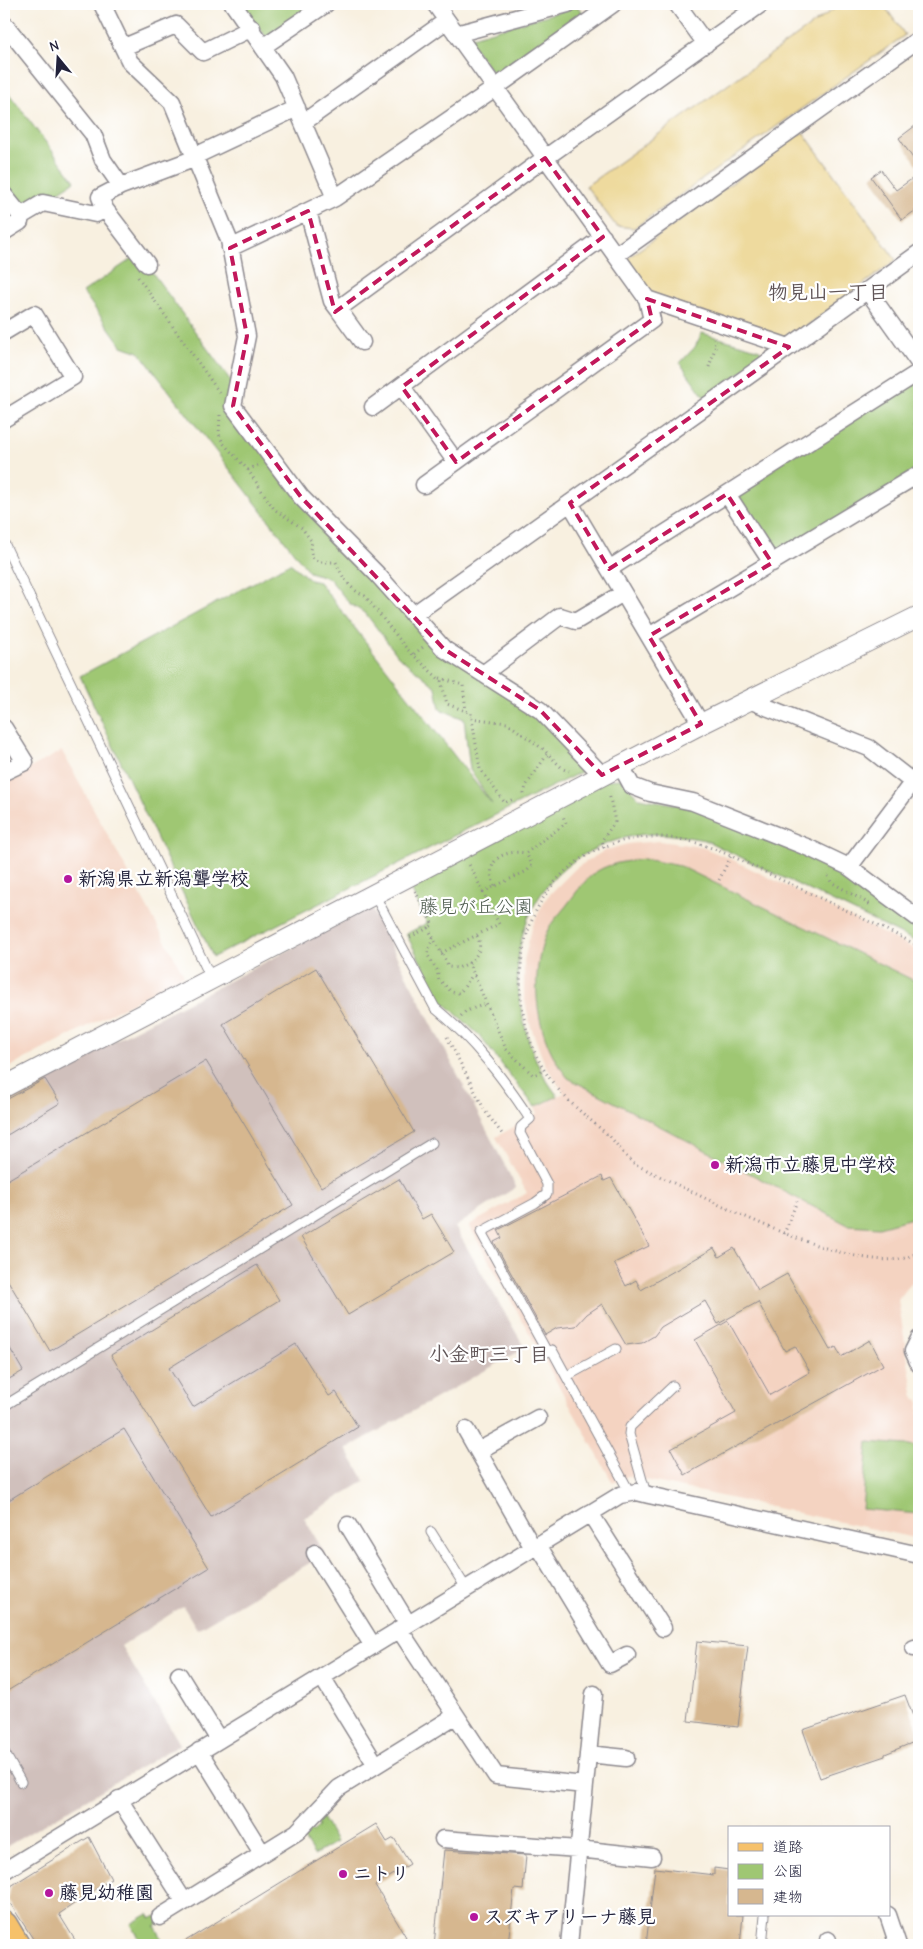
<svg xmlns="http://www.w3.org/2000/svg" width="923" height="1949" viewBox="0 0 923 1949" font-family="'Comic Neue','Klee One',sans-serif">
<rect width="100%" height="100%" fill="#fff"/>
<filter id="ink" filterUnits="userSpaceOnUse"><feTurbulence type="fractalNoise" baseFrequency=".02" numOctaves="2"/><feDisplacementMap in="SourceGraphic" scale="10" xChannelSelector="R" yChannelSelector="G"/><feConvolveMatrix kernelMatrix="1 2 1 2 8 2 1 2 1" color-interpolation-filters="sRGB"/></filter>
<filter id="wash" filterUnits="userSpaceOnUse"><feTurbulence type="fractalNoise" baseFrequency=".0096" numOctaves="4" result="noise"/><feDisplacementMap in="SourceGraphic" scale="20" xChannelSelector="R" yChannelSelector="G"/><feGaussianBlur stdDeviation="1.12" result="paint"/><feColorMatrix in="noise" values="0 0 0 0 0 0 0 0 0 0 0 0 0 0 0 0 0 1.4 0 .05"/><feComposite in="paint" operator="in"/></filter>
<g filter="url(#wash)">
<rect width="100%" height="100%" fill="#f8f0e0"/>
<path fill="#f4d3c1" d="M62,751L184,975L4,1070V782Z
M659,841L702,847L735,861L919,951V1273L898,1300L914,1398L919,1400V1539L628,1476L613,1483L469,1225L527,1193L496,1137L538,1113L535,1108L564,1093L546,1066L540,1052L530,1024L524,996V960L532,928L539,912L547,897L576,868L604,851L627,844Z"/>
<path fill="#d0c0bc" d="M371,907L516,1187L455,1227L525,1348L346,1449L365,1481L304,1518L325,1554L197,1629L183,1606L121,1646L180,1744L4,1848V1098Z"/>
<path fill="#9fc773" stroke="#607457" d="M241,4H317L267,38Z
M575,7L582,10L579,18L500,75H494L471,43L472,37Z
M4,87L75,181L21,216L4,195Z
M139,254L233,384V406L301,497L444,649L540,710L580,752L581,772L213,957L80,676L290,563L310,580L319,582L492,804L470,770L464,719L440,709L436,687L398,656L366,614L349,603L329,578L309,572L139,352L122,346L83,292Z
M702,333L760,350L762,357L705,398L680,363L695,347Z
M919,372V474L772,563L727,494Z
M621,779L639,798L691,807L828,864L919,926V943L705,840C681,836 657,831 633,836C546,854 503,928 522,1013C528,1043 538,1072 558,1096L535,1107L478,1034L441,1000L406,934L427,923L409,885L605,780Z
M644,859L680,866L919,983V1216L879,1227L848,1225L568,1078C536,1039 528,981 546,934C550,923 559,915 566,906C577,892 587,875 603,868C616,862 630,861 644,859Z
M868,1442L919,1446V1514L862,1509Z
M321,1816L336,1842L314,1855L302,1836L309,1829L313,1833L319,1826L315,1822Z
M148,1914L151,1919L157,1916L161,1923L155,1926L166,1945H143L131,1924Z"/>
<path fill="#eeda9e" stroke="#887e6c" d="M841,4H883L905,35L634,228L616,226L586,186Z
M803,132L896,260L793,336L781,337L652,296L625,260Z"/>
<g id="blocks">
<path fill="#d6b78f" d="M919,123V167L899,138Z
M881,170L896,190L919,174V208L902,220L871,177Z
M316,968L414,1132L321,1187L223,1024Z
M206,1061L293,1205L50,1351L4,1274V1182Z
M45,1079L60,1103L4,1137V1101Z
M602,1176L604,1181L611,1178L649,1246L614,1263L626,1286L636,1280L641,1290L714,1248L719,1257L734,1248L758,1290L787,1274L830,1350L836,1347L841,1357L870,1340L883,1365L685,1475L671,1449L736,1413L695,1340L728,1321L770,1395L810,1372L795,1346L785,1351L758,1302L718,1324L705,1301L661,1327L654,1336L642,1343L626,1345L602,1304L587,1314L576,1326L557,1328L545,1335L494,1242L502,1238L498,1230Z
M399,1179L422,1219L431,1214L454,1252L348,1315L301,1237Z
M257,1265L279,1300L169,1368L193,1407L296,1344L329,1396L336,1392L358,1427L211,1517L111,1355Z
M4,1338L23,1371L4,1382Z
M124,1429L209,1568L4,1693V1503Z
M697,1641L748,1646L738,1727L688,1721Z
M905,1695L919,1732V1740L885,1754V1756L820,1778L803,1730Z
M376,1824L387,1842L394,1838L410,1864L375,1885L406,1937L392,1945H179Z
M89,1837L111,1879L59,1914L78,1945H37L8,1900L11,1886Z
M444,1850L526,1855L523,1890L514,1889L508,1945H434Z
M655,1868L714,1875V1868L729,1870V1915H743L740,1945H646Z"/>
</g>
</g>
<g filter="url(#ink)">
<use href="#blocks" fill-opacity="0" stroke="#8d898e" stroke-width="1"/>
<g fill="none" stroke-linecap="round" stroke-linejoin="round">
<g stroke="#8d898e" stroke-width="11">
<path id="service" d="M4,543L211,978
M374,894L435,1008C474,1040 503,1078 530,1119L521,1127L520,1133L547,1184V1194L535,1203L481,1232L547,1352L552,1350L630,1493
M567,1376L616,1349
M4,1406L432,1143
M646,1494L629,1434L630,1427L673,1386
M431,1532L466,1588
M4,1752L21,1782
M762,1945L765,1915"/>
</g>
<g stroke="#8d898e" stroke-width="19">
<path id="minor" d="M102,4L130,62L172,102L229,240L247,336L233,406L301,497L377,574L444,649L540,710L602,775
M233,4L283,76L335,198L308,211L332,301L338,309L545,158L761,4
M677,4L706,44
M6,26L93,134L103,160L121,186
M456,34L568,4
M264,46L326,4
M124,47L176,25L203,52L252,28
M304,122L446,21
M195,156L297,108
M4,195L21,216
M335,198L495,88L613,4
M4,232L20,222L21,216L43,203L96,214L105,209
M230,248L308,211
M616,255L919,39
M147,264L105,209L100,197L121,186L196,158
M867,290L919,363
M338,309L362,342
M4,332L34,314L73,377L4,419
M789,347L919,253
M402,387L456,462
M373,407L603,237
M424,485L652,320L647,299
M727,494L772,563
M570,503L701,724
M609,569L919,372
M413,615L789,347L647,299L435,4
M649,636L919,474
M483,674L560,616L576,621L623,593
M749,700L869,748L919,787
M4,728L25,762L4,772
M621,766L632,786L650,793L693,802L809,848L849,867L919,919
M849,867L918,775
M919,1339L913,1351L919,1364
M466,1430L533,1548
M478,1451L538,1418
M590,1513L663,1628
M348,1525L408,1624
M538,1545L610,1664L627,1655
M315,1553L373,1646
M399,1629L496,1776L585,1785L569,1945
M914,1648L919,1647
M179,1675L219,1740
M322,1677L376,1765
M199,1751L262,1853
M588,1754L626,1758
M585,1785L594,1694
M119,1799L184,1901
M443,1839L578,1849L652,1857
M4,1871L620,1495L637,1492L649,1495L919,1555
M888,1915L898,1945
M160,1917L297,1832L339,1788L455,1716
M828,1945V1940"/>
</g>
<g stroke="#8d898e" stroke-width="22">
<path id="tertiary" d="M4,1087L701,724L919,616"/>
</g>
<g stroke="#8d898e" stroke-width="29">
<path id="primary" d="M4,1925L16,1945"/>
</g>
<path stroke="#8d898e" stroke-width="3" stroke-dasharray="1 4" stroke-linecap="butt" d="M138,277L219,392
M709,367L716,345L714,338
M220,415L219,434L223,443L248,470L274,509L302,528L312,542L310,550L313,559L321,562H336C342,577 349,589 365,596L407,649L441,681L447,704L471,713L480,769L505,803L513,799
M248,470L258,465
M414,654L423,647
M440,678L463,685L466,711
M471,718L507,723L543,749L563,769L569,771
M524,794L526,786L548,753
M604,848L602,840L615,822L609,793
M828,876L831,882L871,905
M719,880L731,856
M495,886C483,861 503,849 526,853
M415,891L433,925L428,928
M483,892L527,871L532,865L526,853L566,823L562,814
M477,936C483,947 478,955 469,963L506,1049L533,1075L545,1070
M410,937L428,928L449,967L458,968L469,963
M433,938L427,954L437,970L439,981C448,985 448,994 460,993L471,977L476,975
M919,946C875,924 831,903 786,882C744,863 700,835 651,837C537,842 493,963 537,1057C554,1092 580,1111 608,1135C618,1144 624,1157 636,1165C688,1188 872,1290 919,1251
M441,953L499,924L469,864
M461,1016L466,1011L486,1004
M447,1037L485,1111L503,1135
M784,1234L797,1201"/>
<use href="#service" stroke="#fff" stroke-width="9"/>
<use href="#minor" stroke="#fff" stroke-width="16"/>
<use href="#tertiary" stroke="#fff" stroke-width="20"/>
<use href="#primary" stroke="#f6c16b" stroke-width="26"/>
</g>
</g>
<path fill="none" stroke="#c2185b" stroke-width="4" stroke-dasharray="10 6" stroke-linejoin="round" d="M545,158L603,237L402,387L456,462L652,320L647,299L789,347L570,503L609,569L727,494L772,563L649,636L701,724L602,775L540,710L444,649L301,497L233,406L247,336L230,248L308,211L335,312Z"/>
<g fill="#b5179e" stroke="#fff" stroke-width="2">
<circle cx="68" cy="879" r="5"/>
<circle cx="715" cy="1165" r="5"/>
<circle cx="343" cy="1874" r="5"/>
<circle cx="49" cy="1893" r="5"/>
<circle cx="474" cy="1917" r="5"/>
</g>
<g text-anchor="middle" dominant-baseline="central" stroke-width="4.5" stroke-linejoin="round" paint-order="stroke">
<g font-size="19" font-weight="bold" fill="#22223b" stroke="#fff" text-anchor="start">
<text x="78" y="879">新潟県立新潟聾学校</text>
<text x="725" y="1165">新潟市立藤見中学校</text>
<text x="353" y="1874">ニトリ</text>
<text x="59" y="1893">藤見幼稚園</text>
<text x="484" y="1917">スズキアリーナ藤見</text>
</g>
<g font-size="19" fill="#4e5c4f" stroke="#fff">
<text x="476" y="907">藤見が丘公園</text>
</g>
<g font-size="20" font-weight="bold" fill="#615658" stroke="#fff">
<text x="828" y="292">物見山一丁目</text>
<text x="489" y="1354">小金町三丁目</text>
</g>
</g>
<rect width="923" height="1949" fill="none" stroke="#fff" stroke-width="20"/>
<rect x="728" y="1826" width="162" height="90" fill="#ffffff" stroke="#a7a7b1"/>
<rect x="738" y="1843" width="25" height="8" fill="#f6c16b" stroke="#a7a7b1"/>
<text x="773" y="1852" font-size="15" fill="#22223b">道路</text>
<rect x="738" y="1864" width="25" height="15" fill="#9fc773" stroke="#a7a7b1"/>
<text x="773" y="1876" font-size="15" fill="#22223b">公園</text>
<rect x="738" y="1889" width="25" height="15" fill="#d6b78f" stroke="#a7a7b1"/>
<text x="773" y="1902" font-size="15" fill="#22223b">建物</text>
<g transform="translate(58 58) rotate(342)" stroke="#ffffff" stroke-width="4" paint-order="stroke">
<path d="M0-4L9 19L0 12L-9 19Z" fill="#22223b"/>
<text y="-8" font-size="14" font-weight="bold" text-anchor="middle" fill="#22223b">N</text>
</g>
</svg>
